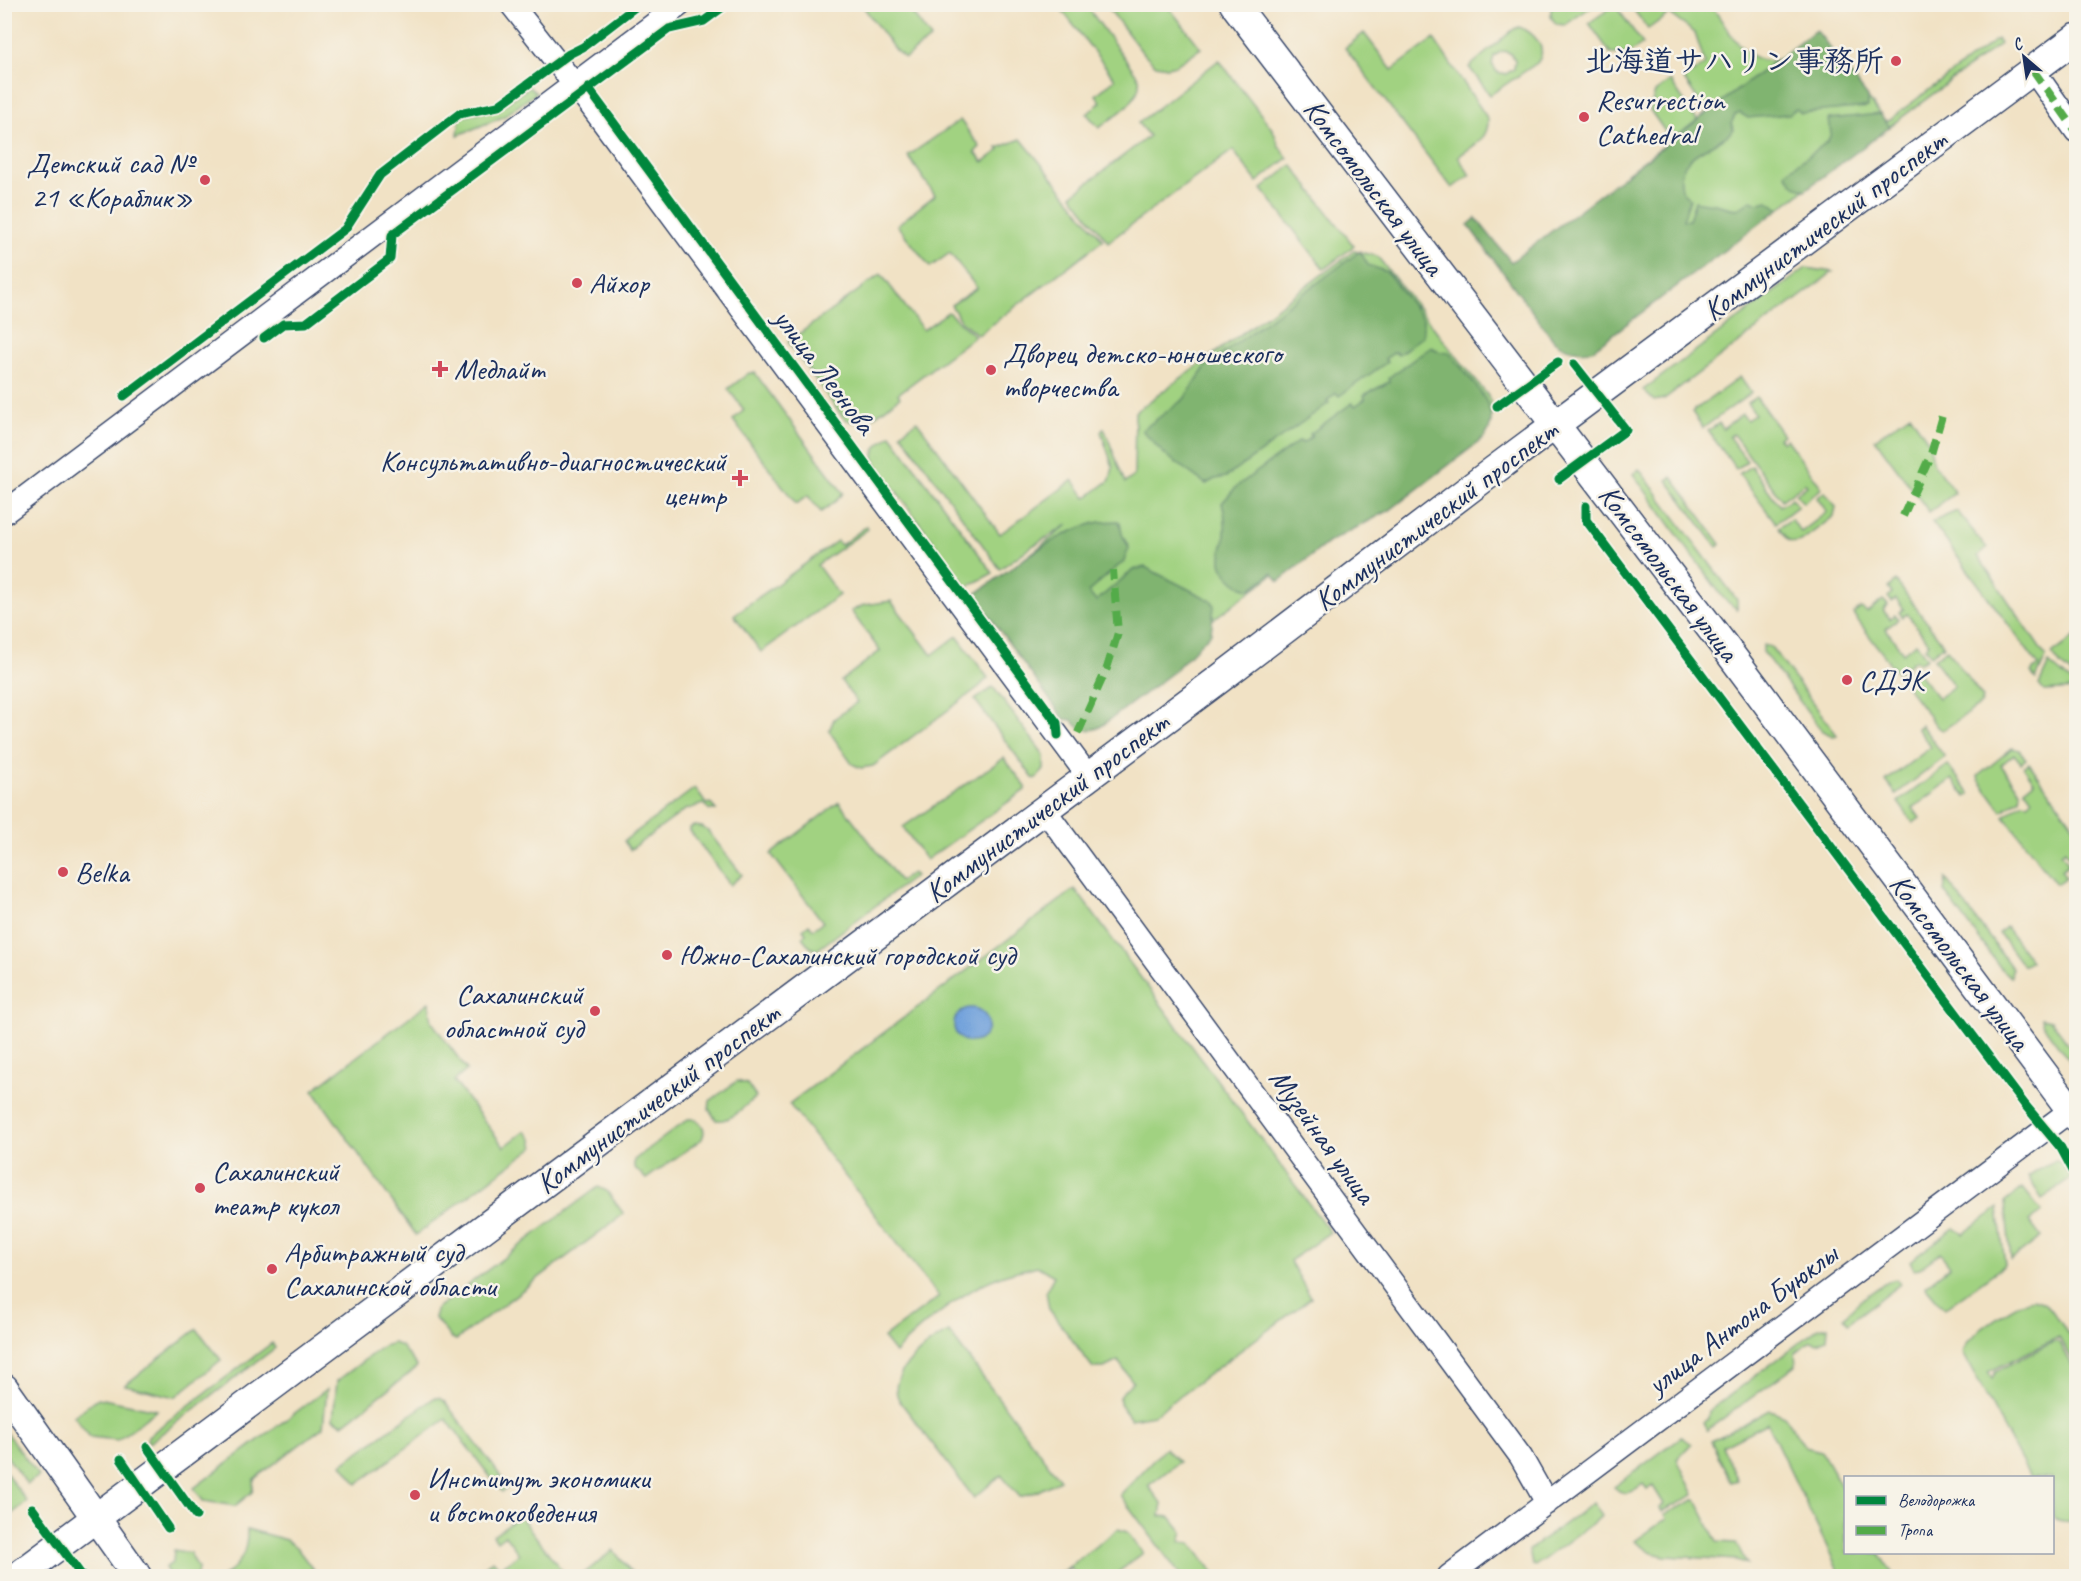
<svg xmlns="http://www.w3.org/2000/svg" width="2081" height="1581" viewBox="0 0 2081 1581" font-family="Caveat,'LXGW WenKai TC','Klee One',sans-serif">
<rect width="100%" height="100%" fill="#f7f3e8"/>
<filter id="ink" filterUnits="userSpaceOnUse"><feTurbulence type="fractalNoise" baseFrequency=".0167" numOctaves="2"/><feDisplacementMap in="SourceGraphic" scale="12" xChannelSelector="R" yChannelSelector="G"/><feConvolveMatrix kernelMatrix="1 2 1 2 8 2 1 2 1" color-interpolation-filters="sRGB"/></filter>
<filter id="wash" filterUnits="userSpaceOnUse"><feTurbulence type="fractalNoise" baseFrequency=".008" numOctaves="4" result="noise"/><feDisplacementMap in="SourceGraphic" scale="24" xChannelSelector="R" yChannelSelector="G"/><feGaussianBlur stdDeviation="1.35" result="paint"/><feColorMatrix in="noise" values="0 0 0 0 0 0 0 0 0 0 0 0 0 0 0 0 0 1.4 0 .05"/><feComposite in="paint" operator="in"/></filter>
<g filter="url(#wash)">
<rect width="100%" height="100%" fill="#f1e2c5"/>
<path fill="#a1d281" stroke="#5e8070" stroke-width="1.5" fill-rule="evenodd" d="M862,5H906L931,38L905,58L895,50Z
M1058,5H1086L1139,78C1142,102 1115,115 1099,128L1087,114L1101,102L1096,95L1115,79Z
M1106,5H1167L1201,48L1176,65L1167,67L1156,65L1142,52Z
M1551,5V4L1594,5L1565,25L1556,24L1551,17Z
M1615,5L1643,44L1628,54H1611L1589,23Z
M1630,5H1711C1726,25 1746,70 1779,59C1787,55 1807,37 1816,30L1886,122L1997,39L2000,44L1697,270L1626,174L1671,140L1650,110L1655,92L1670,81L1697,120L1707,113L1684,79L1705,64L1695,33L1669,14L1648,29Z
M1519,27C1534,32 1549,49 1537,63L1490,95L1469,67L1514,29ZM1502,51L1510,53L1515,60L1514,69L1506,74L1497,72L1492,64L1494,56Z
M1364,33L1392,70L1434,39L1488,119C1489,140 1473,145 1458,157L1470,175L1452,188L1345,48Z
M1219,60L1273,130L1279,146L1288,158L1257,182L1233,150L1108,242L1072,195L1149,136L1138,123Z
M529,87L536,93L503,117L458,135L460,117L499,108Z
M960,120L980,147L975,152L983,162L1000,150L998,148L1021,139L1103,240L978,335L960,320L951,305L977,288L950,253L930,267L897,225L935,195L908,156Z
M1292,165L1354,246L1324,269L1262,189Z
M1354,251L1377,256L1488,396C1495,409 1495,416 1485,428L1279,570L1075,723L1052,699L977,595L1068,525L1034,545L1000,569L901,433L917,421L1000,534L1073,480L1086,498L1110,480L1113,467L1101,432L1104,428L1125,483L1134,476L1135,412Z
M1806,268L1833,272L1664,399L1654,401L1643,390Z
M881,274L923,330L948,312L975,336L898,394L900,397C883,409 860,435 841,415L788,342Z
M749,373H755L843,493L837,500L821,512L808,496L796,504L733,420L744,410L728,389Z
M1740,377L1751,393L1703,428L1692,412Z
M1756,397L1783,435L1779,438L1783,442L1786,439L1822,488L1803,503L1796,494L1807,486L1805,483L1782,500L1733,434L1729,437L1747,461L1736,469L1708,431L1719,423L1723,429L1742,414L1747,420L1755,414L1747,403Z
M1910,414L1929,442L1934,465L1955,493L1929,512L1875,439Z
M891,435L993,573L967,587L876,464C869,449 881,443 891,435Z
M1751,466L1780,506L1792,498L1798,506L1776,523L1739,474Z
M1639,469L1737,600V609L1724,599L1633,474Z
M1672,477L1721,544L1717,547L1667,480Z
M1825,492L1836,507L1834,516L1801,541C1789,546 1785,537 1779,528L1791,519L1801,532L1827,512L1817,498Z
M1957,511L1987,548L1978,556L2046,657L2036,679L2031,673L2039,666L1932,522Z
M867,526L868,529L817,565L839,595L761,652L734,615L837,541L841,545Z
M1896,581L1944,645L1931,655L1925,647L1929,643L1907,614L1902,617L1899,612L1904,609L1896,599L1892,602L1888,597L1892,593L1888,588Z
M1883,600L1888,605L1883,610L1890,619L1895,615L1898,619L1886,629L1903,653L1916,643L1927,658L1919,663L1915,660L1897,673L1853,614L1861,608L1867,612Z
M891,601L932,655L957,636L988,678L979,687L873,766L861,768L852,764L829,731L834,719L857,702L841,681L880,651L851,611L864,605Z
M2076,636V678L2061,666L2052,654Z
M1763,645L1771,647L1837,735L1833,736L1822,731L1763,652Z
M1947,649L1983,698L1981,704L1943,730L1938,728L1900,678L1914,667L1938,698L1954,686L1934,659Z
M2049,663L2076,686V689L2044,691L2039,685Z
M993,687L1044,755V770L1036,779L1033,778L975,700Z
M1921,725L1945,757L1896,794L1886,781L1931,747L1917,728Z
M2012,748L2019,750L2026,759L2021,763L2014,754L2001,765L2021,792L2020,798L2002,811L1979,780L1978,776Z
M1004,758L1026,787L1025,790L926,860L903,827Z
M2029,763L2076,829V859L2073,861L2065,850L2061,853L2069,864L2061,870L2066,877L2056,884L2004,816L2023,802L2027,803L2032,799L2025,789L2034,782L2024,767Z
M1948,765L1970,794L1966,797L1952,779L1913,808L1920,818L1913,823L1898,802Z
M695,788L706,804L710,803L716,810H710L703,804L685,810L630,850L624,841Z
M839,802L900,881L912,873L915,876L817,950L811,948L802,937L806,933L803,929L809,924L813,929L823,922L771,854Z
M694,826L702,827L708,831L742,875L730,885L690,831V828Z
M1946,879L2012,968L2011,977L2002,970L1944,891Z
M1075,889L1330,1232L1290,1261L1311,1298L1154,1415L1131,1419C1116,1401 1115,1397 1133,1382L1118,1361L1104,1368H1093L1049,1309L1046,1291L1054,1276L1037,1266C1024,1270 1009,1272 996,1278C967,1289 916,1329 895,1353L883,1338L939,1297L789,1104Z
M2006,927L2031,961L2023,966L1999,933Z
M429,1002L432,1022L467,1070L454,1081L504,1147L525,1131L532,1139L534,1147L416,1235L313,1090Z
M2041,1018L2051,1020L2076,1054V1070L2043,1025Z
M737,1081L747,1084L756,1097C745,1105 730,1123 716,1120L709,1109L710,1101Z
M688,1119H695C703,1124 706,1131 702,1139L646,1179L634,1167V1160Z
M2053,1161L2060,1162L2072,1178L2042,1199L2028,1177Z
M598,1187L607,1191L623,1213L621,1216L456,1340L450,1337L434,1317L437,1308Z
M2023,1188L2042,1212L2029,1221L2041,1237L2011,1260L2005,1202Z
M1998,1208L2005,1265L1944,1309L1925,1286L1950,1266L1940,1253L1920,1268L1914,1269L1910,1261L1954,1228L1963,1234Z
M1896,1279L1900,1284L1848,1323L1844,1317C1853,1305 1881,1283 1896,1279Z
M2033,1299L2042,1302L2050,1308L2076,1344V1365L2059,1337L1988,1372L1992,1379L1996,1371L2053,1342H2059L2061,1345L2073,1367V1374L2076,1373V1523L2062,1522L2053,1517L2052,1478L2030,1477L1963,1353C1965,1348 1966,1344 1969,1340C1978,1330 2020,1300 2033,1299Z
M1828,1326L1827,1339L1818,1343L1811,1341L1795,1353L1796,1365L1707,1430L1703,1422L1708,1419L1709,1411L1819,1328Z
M197,1329L221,1360L175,1397L125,1385Z
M949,1332L1060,1480L1036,1492L1020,1497L1001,1475L974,1498L899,1400C885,1375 929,1341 949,1332Z
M272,1343L275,1348L149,1443L147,1440L148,1436Z
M394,1343L401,1346L417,1366L415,1369L343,1424L333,1419L337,1381L383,1346Z
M327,1389L323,1427L254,1479L252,1492L235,1506L203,1501L194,1488Z
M98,1398L157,1410L117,1440L90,1437L74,1416Z
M434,1398H439L445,1402L509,1487L502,1492L446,1419L357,1484L342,1464Z
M1770,1410L1785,1416L1805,1447L1821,1451L1845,1493L1846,1552L1880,1553L1894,1576H1841L1767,1423L1722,1446L1738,1480L1731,1482L1711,1441Z
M5,1431L39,1476L27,1484L5,1454Z
M1681,1437L1691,1444L1677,1459L1694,1495L1663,1511L1660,1508L1664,1504L1653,1486L1647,1489L1643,1484C1633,1491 1625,1498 1614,1487Z
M1165,1448L1179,1462L1148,1486L1162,1504L1160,1516L1171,1517L1183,1532L1180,1542L1191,1543L1214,1573L1213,1576H1181L1120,1495Z
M5,1471L27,1502L5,1519L4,1471Z
M1696,1499L1717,1542L1736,1543L1747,1564L1738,1560L1665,1556L1652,1553L1635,1541L1667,1518L1665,1514Z
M1593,1503L1602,1516L1535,1566L1532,1565L1529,1550Z
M520,1516L566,1576H489L483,1568L493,1560L500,1568L519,1554L505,1535L497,1541L493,1535Z
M247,1529L286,1540L296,1547L318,1576H223C241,1565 248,1550 247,1529Z
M1118,1529L1127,1532L1143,1553L1113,1576H1077L1070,1567L1065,1572L1068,1576H1057Z
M174,1550L190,1553L198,1568L197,1576H170L165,1568L173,1562Z
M613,1550L635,1576H581Z"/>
<path fill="#80b46f" stroke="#4e7266" stroke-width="1.5" d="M1816,30L1868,97V107L1801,113L1796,109L1789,114L1748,118L1740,113L1735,115L1731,124L1734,129C1719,148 1678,151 1681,183C1681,190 1684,195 1690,199L1683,220H1689L1695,201C1702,203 1708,203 1715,204C1734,208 1735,214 1751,200L1758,203L1768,201L1779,209L1592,350C1577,352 1566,350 1554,341L1468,225L1476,218L1511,262Z
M1880,114L1890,127L1805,190L1795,186L1785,173L1827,142L1831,134L1829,119Z
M1360,251L1368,265L1387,272L1423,319V336L1398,355L1395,352L1385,359L1387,362L1339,396L1336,393L1327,401L1329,403L1226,477L1215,479L1206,484L1164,454L1142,430L1184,399L1206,366Z
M1431,347L1440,352H1449C1459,365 1487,396 1490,411C1493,421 1490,430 1484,438L1390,510L1329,542L1279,581L1272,573L1251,589C1243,588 1240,586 1234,581C1213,563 1223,555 1225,533C1226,522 1225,513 1222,503L1236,487L1299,441L1303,443L1312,436L1310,434L1352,403L1355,406L1365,399L1364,395L1389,382L1388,378Z
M1118,521L1120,523L1122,534L1129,548L1124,561L1088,592L1096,601L1133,570L1145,567L1212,601L1214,606L1211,633L1172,673L1100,727C1089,733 1079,730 1072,720L1064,719L974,595C1010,570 1052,534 1095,523C1102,521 1110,522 1118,521Z"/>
<path fill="#71a1db" stroke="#46689c" stroke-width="1.5" d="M954 1025a17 17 0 1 1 34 0a17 17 0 1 1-34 0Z"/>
</g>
<g filter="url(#ink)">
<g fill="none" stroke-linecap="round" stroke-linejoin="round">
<g stroke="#3b4a6d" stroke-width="25">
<path id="minor" d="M511,4L589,103L1088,776
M2033,70L2076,131
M4,513L681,4
M1044,809L1521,1457L1547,1503
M1449,1576L2071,1110"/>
</g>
<g stroke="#3b4a6d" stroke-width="31">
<path id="major" d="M1234,4L1725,647L2076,1117
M4,1388L137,1576
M18,1576L1218,680L1493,471L2076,38"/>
</g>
<use href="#minor" stroke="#fff" stroke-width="22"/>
<use href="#major" stroke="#fff" stroke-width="28"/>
<path stroke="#52ab49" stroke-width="8" stroke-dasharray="15 8" stroke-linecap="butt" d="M2033,70L2076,131
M1903,516L1931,454L1943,412
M1078,733L1107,668L1118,633L1113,570"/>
<g stroke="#f7f3e8" stroke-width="13">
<path id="cycleway" d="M588,88L1057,723L1058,735
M264,338L283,324L306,323L390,259L392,235L669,29L704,21L727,4
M124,396L345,229L380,175L459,114L498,106L569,54L583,47L639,4
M1497,406L1558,362
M1559,479L1626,430L1574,364
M1586,506V520L2025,1105L2061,1148L2076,1176
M147,1447L196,1516
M121,1459L168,1528
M32,1508L82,1576"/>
</g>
<use href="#cycleway" stroke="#00873e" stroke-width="9"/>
</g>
</g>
<g fill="#d1495b" stroke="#f7f3e8" stroke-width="2">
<circle cx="1896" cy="61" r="6"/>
<circle cx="1584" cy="117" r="6"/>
<circle cx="205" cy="180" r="6"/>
<circle cx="577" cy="283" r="6"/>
<path d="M437 360h6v6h6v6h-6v6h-6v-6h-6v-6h6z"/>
<circle cx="991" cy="370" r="6"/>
<path d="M737 469h6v6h6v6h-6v6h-6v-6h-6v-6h6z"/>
<circle cx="1847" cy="680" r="6"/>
<circle cx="63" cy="872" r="6"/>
<circle cx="667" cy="955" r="6"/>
<circle cx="595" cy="1011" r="6"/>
<circle cx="200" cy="1188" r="6"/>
<circle cx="272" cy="1269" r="6"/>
<circle cx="415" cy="1495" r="6"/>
</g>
<g text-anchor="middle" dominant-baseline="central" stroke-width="5" stroke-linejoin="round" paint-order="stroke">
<g font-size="30" fill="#1b2f5e" stroke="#f7f3e8" text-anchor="start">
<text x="1884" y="61" text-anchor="end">北海道サハリン事務所</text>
<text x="1596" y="100">Resurrection<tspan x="1596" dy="34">Cathedral</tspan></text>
<text x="193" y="163" text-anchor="end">Детский сад №<tspan x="193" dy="34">21 «Кораблик»</tspan></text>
<text x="589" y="283">Айхор</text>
<text x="1003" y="353">Дворец детско-юношеского<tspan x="1003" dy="34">творчества</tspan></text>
<text x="454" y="369">Медлайт</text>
<text x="726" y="461" text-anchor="end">Консультативно-диагностический<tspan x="726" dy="34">центр</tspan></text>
<text x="1859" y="680">СДЭК</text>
<text x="75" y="872">Belka</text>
<text x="679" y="955">Южно-Сахалинский городской суд</text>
<text x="583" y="994" text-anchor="end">Сахалинский<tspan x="583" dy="34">областной суд</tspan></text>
<text x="212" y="1171">Сахалинский<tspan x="212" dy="34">театр кукол</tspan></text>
<text x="284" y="1252">Арбитражный суд<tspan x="284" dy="34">Сахалинской области</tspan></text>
<text x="427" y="1478">Институт экономики<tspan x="427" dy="34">и востоковедения</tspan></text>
</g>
<g font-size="30" fill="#1b2f5e" stroke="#f7f3e8">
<text transform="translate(1374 187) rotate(53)">Комсомольская улица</text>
<text transform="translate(1825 225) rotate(-37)">Коммунистический проспект</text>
<text transform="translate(825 371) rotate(53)">улица Леонова</text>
<text transform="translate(1436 515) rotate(-37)">Коммунистический проспект</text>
<text transform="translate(1669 573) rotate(53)">Комсомольская улица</text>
<text transform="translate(1047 807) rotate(-37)">Коммунистический проспект</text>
<text transform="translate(1960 962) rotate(53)">Комсомольская улица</text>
<text transform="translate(658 1098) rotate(-37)">Коммунистический проспект</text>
<text transform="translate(1323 1136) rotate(54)">Музейная улица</text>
<text transform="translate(1742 1319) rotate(-37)">улица Антона Буюклы</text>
</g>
</g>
<rect width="2081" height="1581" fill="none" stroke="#f7f3e8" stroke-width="24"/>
<rect x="1844" y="1476" width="210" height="78" fill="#f7f3e8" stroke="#9fa5b1" stroke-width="1.5"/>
<rect x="1856" y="1496" width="30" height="9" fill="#00873e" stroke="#9fa5b1" stroke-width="1.5"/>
<text x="1898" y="1506" font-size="18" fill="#1b2f5e">Велодорожка</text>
<rect x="1856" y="1526" width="30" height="9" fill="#52ab49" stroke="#9fa5b1" stroke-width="1.5"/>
<text x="1898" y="1536" font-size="18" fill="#1b2f5e">Тропа</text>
<g transform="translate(2024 57) rotate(331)" stroke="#f7f3e8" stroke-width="4.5" paint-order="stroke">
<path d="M0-4.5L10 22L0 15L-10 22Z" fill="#1b2f5e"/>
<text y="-9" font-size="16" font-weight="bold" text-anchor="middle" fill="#1b2f5e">С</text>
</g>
</svg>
